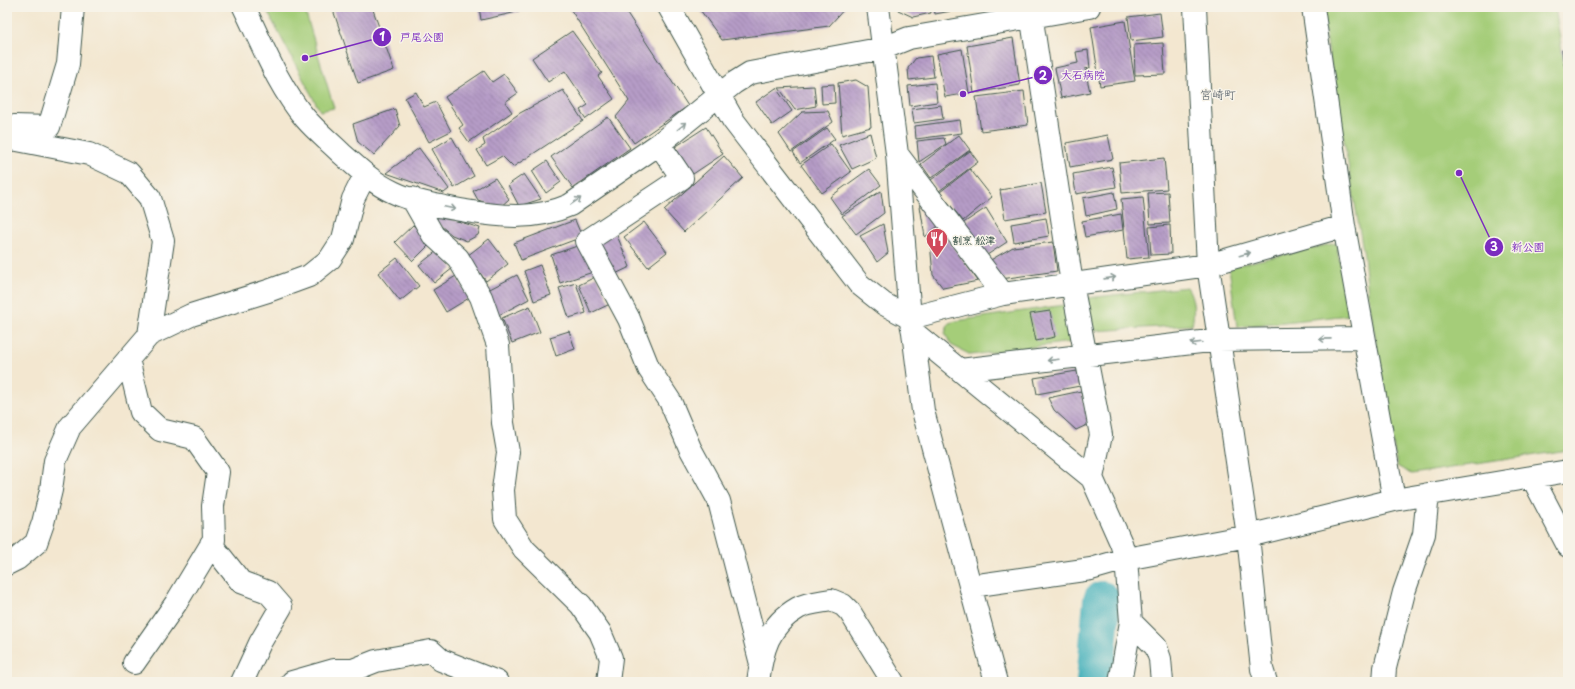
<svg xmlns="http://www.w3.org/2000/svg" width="1575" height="689" viewBox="0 0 1575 689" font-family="'Playpen Sans','Klee One',sans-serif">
<defs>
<pattern id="building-back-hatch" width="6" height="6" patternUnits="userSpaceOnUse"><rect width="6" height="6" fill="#b69cc7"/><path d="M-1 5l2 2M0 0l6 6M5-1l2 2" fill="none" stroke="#9380a2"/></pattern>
</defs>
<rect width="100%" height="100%" fill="#f7f3e8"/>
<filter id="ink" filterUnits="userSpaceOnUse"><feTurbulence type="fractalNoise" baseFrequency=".025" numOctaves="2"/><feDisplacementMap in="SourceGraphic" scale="8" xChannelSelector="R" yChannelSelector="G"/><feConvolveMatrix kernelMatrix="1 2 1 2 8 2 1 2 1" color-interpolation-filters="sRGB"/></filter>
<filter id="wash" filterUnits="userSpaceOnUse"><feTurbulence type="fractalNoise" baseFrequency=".012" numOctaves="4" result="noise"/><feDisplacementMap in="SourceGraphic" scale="16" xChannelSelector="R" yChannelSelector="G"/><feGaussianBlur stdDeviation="0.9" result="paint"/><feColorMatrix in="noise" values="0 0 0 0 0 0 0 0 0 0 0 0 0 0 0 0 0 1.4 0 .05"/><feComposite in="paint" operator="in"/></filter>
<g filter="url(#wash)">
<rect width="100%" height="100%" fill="#f3e7d0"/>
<path fill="#a5cd79" stroke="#628556" d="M265,7H304L334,108L320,111Z
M1321,7H1555L1568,89V450L1411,474L1397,466L1368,294L1364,256Z
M1336,243L1350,315L1237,327L1229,267Z
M1187,287C1194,296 1195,313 1192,325L1094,331L1087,298Z
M1064,305L1071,342L971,355L951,345L945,333L949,323L956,321Z"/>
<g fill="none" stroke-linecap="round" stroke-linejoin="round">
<path stroke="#3eaeb9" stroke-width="38" d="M1095,682L1102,600"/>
</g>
<g id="blocks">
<path fill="url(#building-back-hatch)" d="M332,7H372L394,70L358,83Z
M479,7H531V9L481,20Z
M569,7H623L688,106L634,143L616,117L629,101Z
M698,7H846L829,26L722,40Z
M898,7H930L931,13L913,17L898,10Z
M934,7H957V10L935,14Z
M1160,13L1163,37L1131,41L1128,17Z
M1125,21L1135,81L1100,86L1091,27Z
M572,31L602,73L598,76L614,99L586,119L580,110L588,105L565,71L548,82L532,58Z
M1013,38L1020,85L974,93L967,46Z
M1163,43L1165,74L1135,75L1134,45Z
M962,49L969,93L945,97L937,54Z
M1568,49V84H1567L1562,50Z
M1088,50L1090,68L1085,69L1090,92L1061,98L1055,68L1078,63L1076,52Z
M931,56L934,77L909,80L908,68L916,58Z
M484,71L492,82L504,74L518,93L505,102L512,112L469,142L459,128L463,125L445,97Z
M856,80L868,87L871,127L842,135L838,83Z
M935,83L937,102L910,106L908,86Z
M834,84L835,103L822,104L821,85Z
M814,86L816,106L795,110L779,88Z
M776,88L792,111L772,125L756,102Z
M563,90L583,121L513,167L502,156L486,165L477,150L485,145L483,139L520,113Z
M1024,91L1028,125L981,131L976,97Z
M416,92L424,107L436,102L451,131L429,142L405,98Z
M941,105L943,119L914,123L912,109Z
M395,109L400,126L374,155L358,142L353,124Z
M828,111L833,122L791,152L779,134L802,112Z
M608,117L630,148L573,188L551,157Z
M960,120L962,133L916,139L915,126Z
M706,127L723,154L693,174L675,147Z
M827,128L835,139L800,163L793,152Z
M870,133L876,158L852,169L839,145Z
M959,135L970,150L931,178L921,164Z
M1108,135L1113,159L1070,167L1066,143Z
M452,137L474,176L454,188L432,149Z
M944,138L946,144L919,162L917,141Z
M831,144L851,172L822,193L801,165Z
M419,148L449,189L444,193L386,173Z
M970,151L978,162L939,191L931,180Z
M724,156L743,178L684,232L664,210Z
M1164,158L1167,189L1122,193L1119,163Z
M547,161L561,182L546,193L532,171Z
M1112,167L1116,187L1076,194L1073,174Z
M869,169L881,185L842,214L830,197Z
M970,169L992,197L963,221L940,192Z
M524,174L541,199L519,206L508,185Z
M495,178L509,199L499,208L478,200L473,191Z
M1041,183L1046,212L1005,219L1000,190Z
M881,191L884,213L856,234L842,216Z
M1114,192L1117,209L1086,216L1083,198Z
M1168,192L1170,223L1150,224L1148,193Z
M1143,197L1149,257L1127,259L1121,199Z
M924,205L938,226L925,237L920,206Z
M986,208L1007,242L984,257L962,224Z
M1121,214L1123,230L1085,237L1082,221Z
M438,215L480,228L478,235L467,241L452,235L436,222Z
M1046,218L1049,236L1014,242L1011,224Z
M575,220L582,237L521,260L514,243Z
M644,222L667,252L648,267L624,237Z
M883,224L888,253L877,262L860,236Z
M413,225L431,243L413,261L395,242Z
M1170,225L1171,254L1151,255L1149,227Z
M942,231L978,281L943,288L933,275L930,242Z
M616,233L630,267L611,276L597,242Z
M489,239L508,264L486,281L467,256Z
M1053,242L1057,271L1001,279L989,261L1013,247Z
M586,243L596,271L560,283L551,255Z
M438,250L453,268L434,283L419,265Z
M397,258L419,286L400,301L378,273Z
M540,265L551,295L534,301L524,271Z
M517,275L529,299L497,316L484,292Z
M456,276L469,298L446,312L433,290Z
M597,276L610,304L591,313L579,285Z
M576,283L586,313L569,318L559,288Z
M530,306L540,332L512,343L502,318Z
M1050,311L1055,337L1036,341L1030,314Z
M569,331L575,349L556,356L550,337Z
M1077,371L1080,386L1037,394L1034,378Z
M1081,391L1089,424L1076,430L1054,410L1048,398Z"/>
</g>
</g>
<g filter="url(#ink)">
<use href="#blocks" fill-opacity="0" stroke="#3f564b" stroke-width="1"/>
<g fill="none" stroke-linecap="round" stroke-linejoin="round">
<g stroke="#3f564b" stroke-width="24">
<path id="minor" d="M244,7C262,44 278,86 305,118C316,131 330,142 342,154C358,168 373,183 393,192C413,202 444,207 466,211C502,217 536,220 570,205L659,144L734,83L750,73L884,48L909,38L1089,7
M669,7L733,120L859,284L884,304L910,318L913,332L1092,478L1121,543L1126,559L1248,536L1394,500L1568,471
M878,7L897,154L910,318L1003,294L1208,265L1344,226
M1030,7L1072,284L1101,435L1092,478
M1195,7L1208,265L1248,536L1262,669L1266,682
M1313,7L1344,226L1394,500
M7,138L89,154L129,173L150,198L163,241L149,335
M11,140L14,126L49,127L68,64L73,7
M659,144L682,178L587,241L629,319L649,369L670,401L690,448L719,501L761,664
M897,154L1003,294
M412,198L433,235L458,258L481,297L498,345L503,423L508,452L503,490L505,519L524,549L581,605L600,632L611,658L608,682
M913,332L923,411L996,682
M128,359L141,412L160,430L194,438L218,472L213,506L214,540L176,603L134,663
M960,370L1218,340L1364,338
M1532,477L1568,546
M211,544L241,582L268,592L281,607L260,643L242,682
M7,564L17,559L36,543L43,523L51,490L55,461L70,427L149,335L191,315L268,291L309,276L330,259L343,239L353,199L365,175
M971,586L1091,569L1126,559L1131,622L1120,682
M1131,622L1156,647L1160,659L1162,682
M292,682L334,670H353L376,661L431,651L441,660L497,682
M758,682C762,651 768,625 798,608C807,603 821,602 831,600L843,605L850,612L893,682
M1384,682L1385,668L1404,592L1424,534L1428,494"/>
</g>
<use href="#minor" stroke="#fff" stroke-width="22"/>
</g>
<defs><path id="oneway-shaft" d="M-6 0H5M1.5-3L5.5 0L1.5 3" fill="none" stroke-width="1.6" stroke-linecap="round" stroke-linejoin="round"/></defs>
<g stroke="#8f9e9a">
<use href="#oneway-shaft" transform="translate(682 126) rotate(-39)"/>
<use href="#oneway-shaft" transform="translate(576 201) rotate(-34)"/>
<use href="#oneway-shaft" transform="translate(450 208) rotate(12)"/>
<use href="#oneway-shaft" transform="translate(1245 254) rotate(-16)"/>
<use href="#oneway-shaft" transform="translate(1110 278) rotate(-8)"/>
<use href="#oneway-shaft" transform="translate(1325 339) rotate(179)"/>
<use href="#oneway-shaft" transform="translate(1196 343) rotate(173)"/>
<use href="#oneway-shaft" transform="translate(1053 360) rotate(173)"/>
</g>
</g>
<defs>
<g id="restaurant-pin" transform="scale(1.15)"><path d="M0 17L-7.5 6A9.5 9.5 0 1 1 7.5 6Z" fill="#d1495b" stroke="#f7f3e8"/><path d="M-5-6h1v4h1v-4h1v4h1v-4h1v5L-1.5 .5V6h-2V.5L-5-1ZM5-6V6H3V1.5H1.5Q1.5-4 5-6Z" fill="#fff"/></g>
</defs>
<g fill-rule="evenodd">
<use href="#restaurant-pin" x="937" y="239"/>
</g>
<g text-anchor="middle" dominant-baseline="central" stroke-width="3" stroke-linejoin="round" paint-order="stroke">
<g font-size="10" font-weight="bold" fill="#1f3d34" stroke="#f7f3e8" text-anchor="start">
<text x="952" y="239">割烹 舩津</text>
</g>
<g font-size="12" fill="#545e67" stroke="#f7f3e8">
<text x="1218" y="94">宮崎町</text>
</g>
</g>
<path fill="none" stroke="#7b2cbf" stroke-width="1.5" d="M305 58L382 37M963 94L1043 75M1459 173L1494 247"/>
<g fill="#7b2cbf" stroke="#f7f3e8" stroke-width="1.5">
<circle cx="305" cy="58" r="4"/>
<circle cx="963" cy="94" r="4"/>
<circle cx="1459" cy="173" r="4"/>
<circle cx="382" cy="37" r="10"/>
<circle cx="1043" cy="75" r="10"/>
<circle cx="1494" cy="247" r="10"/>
</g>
<g font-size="12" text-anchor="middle" font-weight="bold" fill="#fff">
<text x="382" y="41">1</text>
<text x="1043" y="80">2</text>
<text x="1494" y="251">3</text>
</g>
<g font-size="11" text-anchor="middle" font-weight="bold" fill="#7b2cbf" stroke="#f7f3e8" stroke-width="3" stroke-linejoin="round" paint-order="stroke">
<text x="422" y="41">戸尾公園</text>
<text x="1083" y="79">大石病院</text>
<text x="1528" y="251">新公園</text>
</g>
<rect width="1575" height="689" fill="none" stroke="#f7f3e8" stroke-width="24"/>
</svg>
